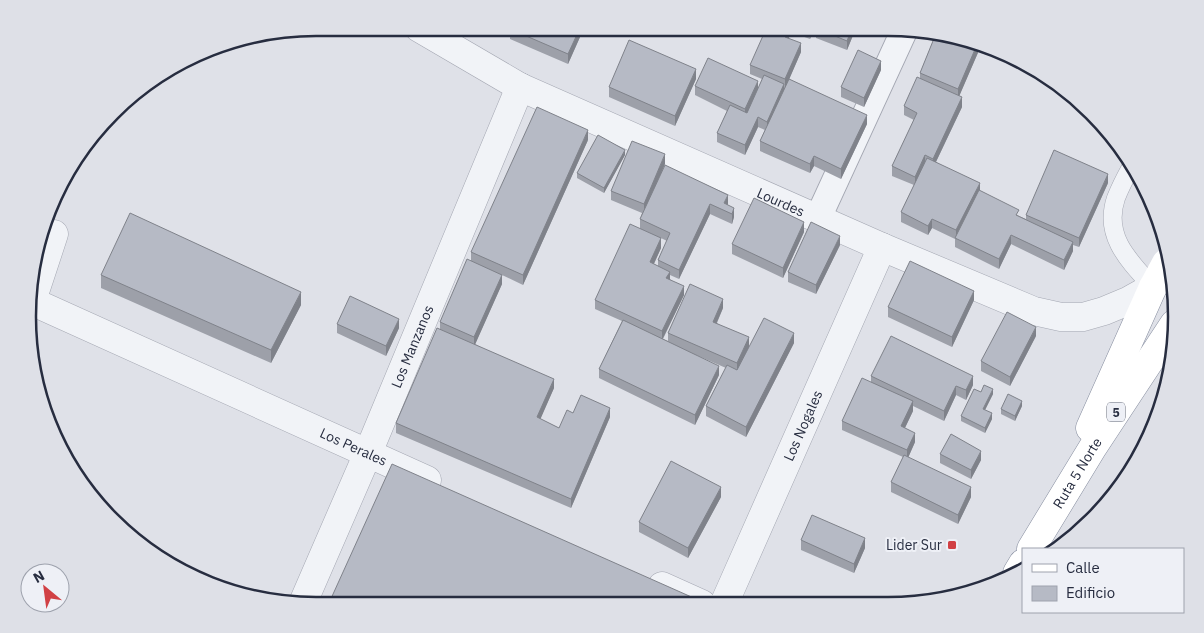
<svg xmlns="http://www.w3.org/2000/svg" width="1204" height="633" viewBox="0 0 1204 633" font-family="'IBM Plex Sans',sans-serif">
<rect width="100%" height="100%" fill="#dfe1e8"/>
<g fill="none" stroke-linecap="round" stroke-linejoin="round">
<g stroke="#a4a7b2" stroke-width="19">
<path id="service" d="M1130,169C1125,178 1120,188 1116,198C1103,236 1129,261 1153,287"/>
</g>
<g stroke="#a4a7b2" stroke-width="28">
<path id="pedestrian" d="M818,218L904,31"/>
</g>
<g stroke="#a4a7b2" stroke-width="29">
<g id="minor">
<path id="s1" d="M419,28L520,87L882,247L1034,311L1061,317H1083L1104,311L1128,301L1153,287"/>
<path id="s2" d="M31,301L427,480"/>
<path d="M32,301L54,234"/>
<path d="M662,586L702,604"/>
<path id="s3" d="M724,604L882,247"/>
<path id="s4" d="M302,605L368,453L520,87"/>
</g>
</g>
<g stroke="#868d9f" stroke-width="29">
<g id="trunk">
<path d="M1090,428L1153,287"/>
<path id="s5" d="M1031,549L1093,447L1174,324"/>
<path d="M1017,573L1023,563"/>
</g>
</g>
<use href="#service" stroke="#f1f3f7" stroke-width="18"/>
<use href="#pedestrian" stroke="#f1f3f7" stroke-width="26"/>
<use href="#minor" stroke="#f1f3f7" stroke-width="28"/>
<path stroke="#fff" stroke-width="28" d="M1153,287L1166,263"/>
<use href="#trunk" stroke="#fff" stroke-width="28"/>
</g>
<path fill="#9da0a9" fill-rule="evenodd" d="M510,28H584L568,64L510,39Z
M776,28H814L810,39L790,32V35L789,38L801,52L789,79L867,124L841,179L814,166L810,173L760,151V141L765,130L758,127L745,155L717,142V133L727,111L695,95V86L758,89L762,79L750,74V65L774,33Z
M816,28H856L847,50L816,38Z
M935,36L980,48L959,96L962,107L936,162L1019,216L1026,219V215L1108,183L1079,247L1073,245V251L1064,270L1011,244L999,269L955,247V239L932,228L928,235L901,222V212L914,185L892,176V166L914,120L904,115V106L920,78V73Z
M881,70L864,107L841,97V87Z
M696,79L675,126L609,97V87Z
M588,140L523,285L502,275V284L475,344L554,388L540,419L559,428L573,413L610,417L571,508L396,433V423L440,329V322L471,261V252Z
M625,155L604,193L577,178V173Z
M665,164L658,180L728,204V205L734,217L732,224L710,214L679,279L670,275V279L684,295L663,339L668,341V333L723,308L717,323L749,347L794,343L746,437L706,416V406L726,368L696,355L719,375L695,425L599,378V369L622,321L595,309V300L640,228V219L642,213L611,200V191ZM661,238L667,241L658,260V266L654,264L661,248Z
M804,232L783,278L732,254V244Z
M840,245L816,294L788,282V272Z
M101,275L301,305L271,363L101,288Z
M974,300L952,347L888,317V307Z
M337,324L399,328L386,356L337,333Z
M1036,336L1010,386L981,371V361Z
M871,376L973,385L966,400L956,395L944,421L913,406V411L905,428L915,442L908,458L971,497L958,524L891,492V482L903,457L842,430V421L871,382Z
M981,392L993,394L985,410L992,419L985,433L961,421V416Z
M1022,406L1015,421L1001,414V409Z
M940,454L981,460L971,479L940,463Z
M721,497L688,558L639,532V522Z
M801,540L865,548L854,573L801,550Z"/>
<path fill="#7f828a" d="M580,28H584L568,64V54Z
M789,28H790V35L785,46V37Z
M811,28H814L810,39V30Z
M852,28H856L847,50V41Z
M801,43V52L785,89V79Z
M976,47L980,48L958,99V89Z
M881,61V70L864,107V98Z
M696,69V79L675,126V116Z
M758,81V90L745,119V109Z
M784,84V94L767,132V122Z
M962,97V107L933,168V159Z
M867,115V124L841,179V169Z
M758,117V127L745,155V145Z
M588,130V140L523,285V275Z
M625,150V155L604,193V188Z
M665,154V164L644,214V204Z
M925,155V164L915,186V177Z
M814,156V166L810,173V164Z
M1108,174V183L1079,247V238Z
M980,183V192L956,240V230Z
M728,195V204L725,211L724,203Z
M710,204V214L679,279V270Z
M734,208V217L732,224V214Z
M932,219V228L928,235V226Z
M804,222V232L783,278V268Z
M1011,235V244L999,269V259Z
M840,236V245L816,294V285Z
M661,238V248L650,272V262Z
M1073,242V251L1064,270V260Z
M670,272V281L666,278Z
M502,275V284L474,347V337Z
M684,286V295L662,340V331Z
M974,291V300L952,347V337Z
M301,292V305L271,363V350Z
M723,299V308L713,331V322Z
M399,319V328L386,356V346Z
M1036,327V336L1010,386V377Z
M794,333V343L746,437V427Z
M749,337V347L737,373V363Z
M719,366V375L695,425V415Z
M973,376V385L966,400V390Z
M554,379V388L537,427V417Z
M956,386V395L944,421V411Z
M993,389V394L983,414V409Z
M913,401V411L901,436V426Z
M1022,401V406L1015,421V416Z
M610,408V417L571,508V499Z
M992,413V419L985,433V428Z
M915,433V442L907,460V450Z
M981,451V460L971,479V470Z
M721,487V497L688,558V548Z
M971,487V497L958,524V515Z
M865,538V548L854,573V564Z"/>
<path fill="#b6bac5" stroke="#7f828a" d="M510,28H580L568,54L510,29Z
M776,28H789L785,37L801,43L785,79L750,65L766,29L774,33Z
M816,28H852L847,41Z
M935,36L976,47L958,89L920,73Z
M629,40L696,69L675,116L609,87Z
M858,50L881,61L864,98L841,87Z
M708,58L758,81L745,109L695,86Z
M764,75L784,84L767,122L758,117L745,145L717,133L730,105L747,113Z
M917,77L962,97L933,159L925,155L915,177L892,166L917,113L904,106Z
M789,79L867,115L841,169L814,156L810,164L760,141Z
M537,107L588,130L523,275L471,252Z
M598,135L625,150L604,188L577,173Z
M632,141L665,154L644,204L611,191Z
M1054,150L1108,174L1079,238L1026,215Z
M927,158L980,183L956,230L932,219L928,226L901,212Z
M665,165L728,195L724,203L734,208L732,214L710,204L679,270L658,260L670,233L640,219Z
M979,190L1019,210L1016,215L1073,242L1064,260L1011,235L999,259L955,238Z
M754,198L804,222L783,268L732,244Z
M130,213L301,292L271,350L101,275Z
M811,222L840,236L816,285L788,272Z
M630,224L661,238L650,262L670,272L666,278L684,286L662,331L595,300Z
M467,259L502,275L474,337L440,322Z
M910,261L974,291L952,337L888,307Z
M690,284L723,299L713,322L749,337L737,363L668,333Z
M350,296L399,319L386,346L337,324Z
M1007,312L1036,327L1010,377L981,361Z
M764,318L794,333L746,427L706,406L727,365L737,370Z
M623,320L719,366L695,415L599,369Z
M437,328L554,379L537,417L559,428L567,410L573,413L581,395L610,408L571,499L396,423Z
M891,336L973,376L966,390L956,386L944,411L871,376Z
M862,378L913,401L901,426L915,433L907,450L842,421Z
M984,385L993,389L983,409L992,413L985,428L961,416L974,389L981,392Z
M1008,394L1022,401L1015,416L1001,409Z
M951,434L981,451L971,470L940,454Z
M904,455L971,487L958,515L891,482Z
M671,461L721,487L688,548L639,522Z
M392,464L696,599L694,604L332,605L329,603Z
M812,515L865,538L854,564L801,540Z"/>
<rect fill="#d14044" stroke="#eef0f6" stroke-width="2" x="947" y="540" width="10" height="10" rx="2.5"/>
<g text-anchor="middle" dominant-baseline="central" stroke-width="4" stroke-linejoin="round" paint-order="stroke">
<rect fill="#eef0f6" stroke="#636877" stroke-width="1" x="1107" y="402.5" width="18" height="19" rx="4"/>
<g font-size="12" font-weight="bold" fill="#272d40">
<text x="1116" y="412">5</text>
</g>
<g font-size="14" fill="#272d40" stroke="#eef0f6">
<text stroke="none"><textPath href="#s1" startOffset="402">Lourdes</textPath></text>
<text stroke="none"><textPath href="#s4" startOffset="281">Los Manzanos</textPath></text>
<text stroke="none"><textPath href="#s3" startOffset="195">Los Nogales</textPath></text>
<text stroke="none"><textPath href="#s2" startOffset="354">Los Perales</textPath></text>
<text stroke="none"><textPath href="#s5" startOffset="89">Ruta 5 Norte</textPath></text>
</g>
<g font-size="14" fill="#272d40" stroke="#eef0f6" text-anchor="end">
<text x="942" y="545">Lider Sur</text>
</g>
</g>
<path d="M0 0H1204V633H0ZM316 36H888A280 280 0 0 1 1168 316V317A280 280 0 0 1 888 597H316A280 280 0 0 1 36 317V316A280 280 0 0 1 316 36Z" fill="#dee0e7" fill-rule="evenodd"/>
<path fill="none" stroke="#272d40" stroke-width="2.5" d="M316 36H888A280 280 0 0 1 1168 316V317A280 280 0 0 1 888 597H316A280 280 0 0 1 36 317V316A280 280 0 0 1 316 36Z"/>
<rect x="1022" y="548" width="162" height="65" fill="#eef0f6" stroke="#9ea2ad"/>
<rect x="1032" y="564" width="25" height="8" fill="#ffffff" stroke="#9ea2ad"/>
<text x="1066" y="573" font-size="15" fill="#272d40">Calle</text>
<rect x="1032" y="586" width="25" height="15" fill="#b6bac5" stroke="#9ea2ad"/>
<text x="1066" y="598" font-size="15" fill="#272d40">Edificio</text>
<g transform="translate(45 588) rotate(331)"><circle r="24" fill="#eef0f6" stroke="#9ea2ad"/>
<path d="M0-4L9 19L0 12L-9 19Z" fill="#d14044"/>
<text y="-8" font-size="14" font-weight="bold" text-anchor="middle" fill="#272d40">N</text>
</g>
</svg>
